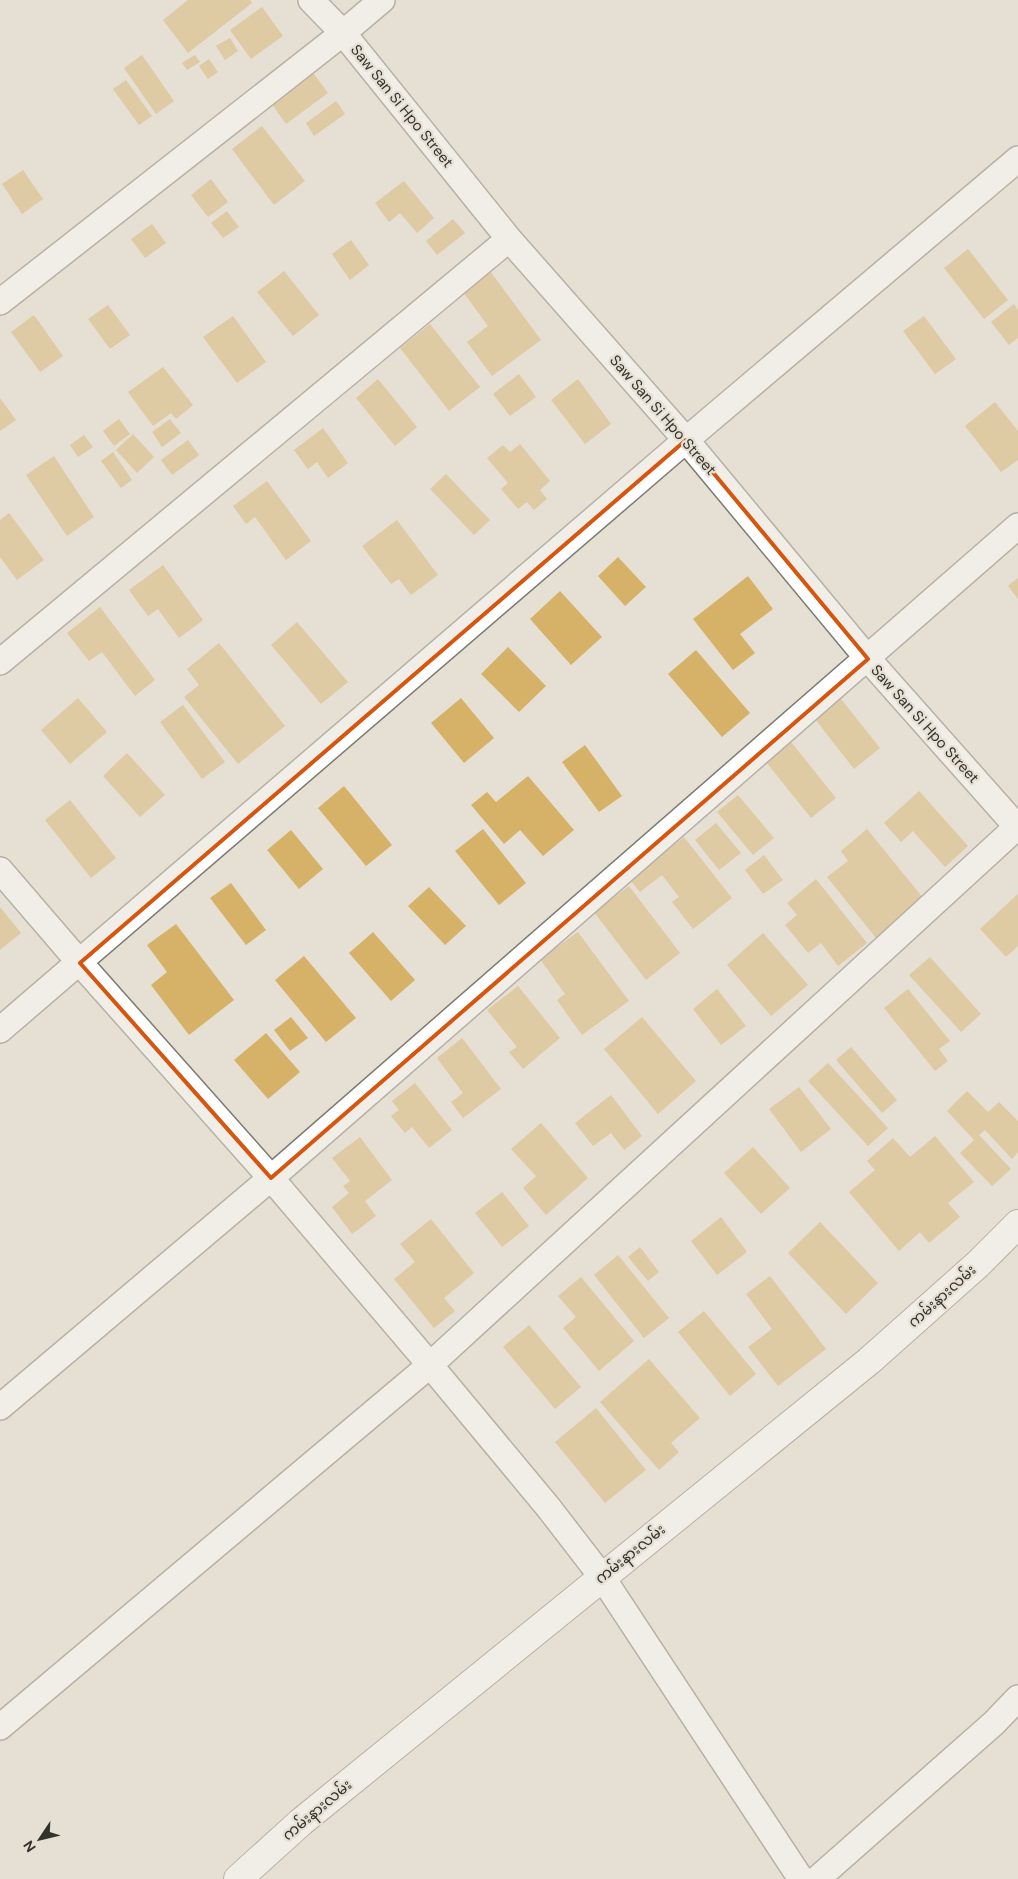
<svg xmlns="http://www.w3.org/2000/svg" width="1018" height="1879" viewBox="0 0 1018 1879" font-family="'DM Sans','Noto Sans Myanmar',sans-serif">
<rect width="100%" height="100%" fill="#e6dfd3"/>
<path fill="#d6b269" d="M188,0H250L252,3L188,53L163,20Z
M262,7L283,36L251,59L230,30Z
M230,38L238,51L225,60L216,46Z
M142,55L174,101L156,114L124,68Z
M195,55L200,62L187,70L182,63Z
M209,59L218,72L208,79L199,66Z
M308,66L328,93L286,124L266,96Z
M126,80L152,116L139,125L113,89Z
M336,101L345,114L314,136L306,123Z
M262,126L305,181L274,205L232,149Z
M23,170L43,199L22,214L2,184Z
M211,179L228,202L208,217L191,195Z
M404,181L434,218L417,233L400,213L389,222L375,203Z
M227,211L239,227L223,238L211,223Z
M453,219L465,233L437,255L426,241Z
M152,224L166,243L145,258L131,239Z
M351,240L369,265L350,280L332,254Z
M968,249L1008,300L984,319L944,268Z
M284,271L319,315L293,336L257,292Z
M490,271L541,340L492,376L467,342L488,326L463,292Z
M1014,304L1018,310V338L1009,345L991,322Z
M108,305L130,335L110,349L88,319Z
M34,315L63,356L40,372L11,332Z
M233,316L266,362L237,383L203,337Z
M924,316L956,359L935,374L903,331Z
M430,324L480,387L449,411L400,348Z
M163,367L193,405L176,419L171,413L153,426L128,392Z
M519,374L536,397L510,416L493,394Z
M378,379L417,427L395,446L356,398Z
M578,379L611,424L585,444L551,400Z
M0,398L16,420L0,431Z
M995,402L1018,431V460L1001,472L965,426Z
M119,419L130,434L114,446L103,431Z
M170,419L181,433L162,447L152,432Z
M323,428L348,463L328,478L317,462L308,469L294,450Z
M133,434L154,457L137,473L116,450Z
M84,435L93,447L78,457L70,445Z
M188,440L199,455L172,475L161,460Z
M520,444L550,481L540,490L547,499L534,510L527,502L518,509L501,489L508,483L487,458L503,445L510,452Z
M113,452L132,480L121,488L101,461Z
M54,456L94,517L67,536L26,475Z
M446,474L490,520L474,535L430,489Z
M267,481L311,541L286,560L255,517L246,524L233,506Z
M9,513L44,560L17,580L0,557V520Z
M397,520L438,575L411,595L399,579L391,584L362,546Z
M618,557L646,587L625,606L598,576Z
M163,565L203,620L179,638L158,609L148,616L129,590Z
M748,576L773,609L740,634L755,653L733,670L693,619Z
M1018,578V599L1008,586Z
M560,591L602,637L571,665L530,619Z
M100,607L155,680L135,696L102,652L89,661L67,633Z
M297,622L348,682L321,704L271,645Z
M219,643L285,726L238,764L184,697L199,685L187,669Z
M508,647L546,686L519,712L481,674Z
M696,650L750,713L722,737L668,674Z
M78,698L107,732L70,764L41,730Z
M461,698L494,738L464,763L431,723Z
M841,699L880,748L854,769L815,719Z
M183,705L225,762L202,779L160,722Z
M791,742L836,798L811,818L766,762Z
M585,745L622,796L599,812L562,762Z
M127,753L165,795L140,817L103,776Z
M528,776L574,830L543,856L520,830L504,844L471,805L487,792L496,802Z
M344,786L392,845L366,866L318,808Z
M919,791L968,846L945,867L913,831L901,842L884,823Z
M738,795L774,838L753,855L717,812Z
M70,800L116,858L91,878L45,820Z
M716,823L741,853L719,870L695,840Z
M483,829L526,883L499,905L455,851Z
M867,829L924,899L876,938L827,877L848,861L841,851Z
M291,830L323,869L299,889L267,850Z
M684,837L732,898L693,929L672,902L679,897L662,875L640,892L630,880Z
M764,855L783,880L763,894L745,870Z
M816,879L867,943L838,966L821,943L808,953L785,925L797,915L787,903Z
M231,883L266,930L246,945L210,898Z
M629,886L680,953L646,980L594,912Z
M429,887L466,926L445,945L408,906Z
M1018,894V946L1006,957L980,929Z
M0,907L21,933L0,950Z
M176,924L234,1000L189,1035L151,985L167,972L147,945Z
M373,932L415,980L391,1001L349,953Z
M578,932L629,1001L582,1035L557,1000L565,994L540,959Z
M763,933L808,985L771,1016L727,965Z
M304,956L356,1018L326,1042L275,980Z
M930,957L981,1014L961,1032L909,975Z
M518,986L560,1038L523,1069L509,1052L517,1047L487,1010Z
M717,989L746,1026L721,1045L693,1009Z
M908,989L950,1041L939,1049L948,1061L935,1071L884,1008Z
M291,1017L308,1038L290,1051L274,1030Z
M642,1017L696,1081L658,1114L604,1049Z
M266,1033L300,1072L268,1099L234,1060Z
M462,1038L501,1089L463,1118L451,1102L463,1093L437,1058Z
M851,1047L897,1100L882,1113L836,1060Z
M828,1063L888,1128L868,1146L808,1081Z
M415,1083L452,1130L429,1148L412,1127L405,1133L391,1116L399,1110L392,1101Z
M799,1087L831,1129L801,1152L769,1109Z
M967,1091L988,1112L999,1102L1018,1121V1152L1012,1159L985,1130L979,1135L1011,1169L992,1186L960,1153L974,1140L947,1111Z
M611,1095L642,1136L624,1150L611,1133L593,1146L575,1123Z
M541,1123L588,1178L546,1215L523,1188L536,1176L511,1149Z
M935,1136L974,1182L948,1203L960,1217L929,1243L920,1232L899,1251L849,1192L875,1170L867,1161L893,1138L910,1157Z
M360,1137L392,1180L365,1201L376,1216L352,1234L332,1207L349,1193L343,1186L350,1181L332,1158Z
M753,1147L790,1188L761,1214L724,1173Z
M502,1192L529,1226L502,1247L475,1213Z
M721,1217L747,1252L717,1275L691,1241Z
M431,1219L474,1273L444,1298L455,1311L434,1328L394,1279L415,1262L400,1244Z
M820,1222L878,1283L846,1314L788,1253Z
M640,1247L659,1272L648,1281L628,1257Z
M618,1255L669,1318L644,1338L594,1275Z
M770,1276L826,1349L778,1386L748,1347L772,1329L746,1294Z
M581,1277L634,1341L599,1371L563,1328L576,1317L558,1296Z
M704,1311L756,1374L730,1396L678,1332Z
M529,1325L581,1387L555,1409L503,1347Z
M649,1359L700,1418L671,1443L679,1452L659,1470L600,1402Z
M596,1408L646,1470L605,1503L555,1442Z"/>
<g fill="none" stroke-linecap="round" stroke-linejoin="round">
<g stroke="#7f7a6e" stroke-width="28">
<path id="street" d="M311,0L343,33L509,239L686,440L868,659L1018,828
M0,302L343,33L382,0
M0,662L509,239
M0,870L80,963L271,1178L430,1365L548,1507L602,1577L801,1879
M0,1030L686,440L1018,159
M0,1407L271,1178L1018,526
M0,1727L430,1365L1018,826
M817,1879L994,1723L1018,1698"/>
</g>
<g stroke="#7f7a6e" stroke-width="30">
<path id="primary" d="M238,1879L301,1822L869,1361L978,1264L1018,1224"/>
</g>
<use href="#street" stroke="#fff" stroke-width="25"/>
<use href="#primary" stroke="#fff" stroke-width="28"/>
</g>
<path d="M0 0H1018V1879H0ZM686,440L868,659L271,1178L80,963Z" fill="#e6dfd3" fill-opacity=".55" fill-rule="evenodd"/>
<path fill="none" stroke="#d6550f" stroke-width="4" stroke-linejoin="round" d="M686,440L868,659L271,1178L80,963Z"/>
<g text-anchor="middle" dominant-baseline="central" stroke-width="4.5" stroke-linejoin="round" paint-order="stroke">
<g font-size="15" fill="#34322d" stroke="#e6dfd3">
<text transform="translate(402 106) rotate(51)">Saw San Si Hpo Street</text>
<text transform="translate(663 415) rotate(49)">Saw San Si Hpo Street</text>
<text transform="translate(925 724) rotate(48)">Saw San Si Hpo Street</text>
<text transform="translate(942 1296) rotate(-42)">ကမ်းနားလမ်း</text>
<text transform="translate(630 1554) rotate(-39)">ကမ်းနားလမ်း</text>
<text transform="translate(317 1810) rotate(-40)">ကမ်းနားလမ်း</text>
</g>
</g>
<g transform="translate(40 1839) rotate(235)" stroke="#e6dfd3" stroke-width="4" paint-order="stroke">
<path d="M0-4L9 19L0 12L-9 19Z" fill="#34322d"/>
<text y="-8" font-size="14" font-weight="bold" text-anchor="middle" fill="#34322d">N</text>
</g>
</svg>
